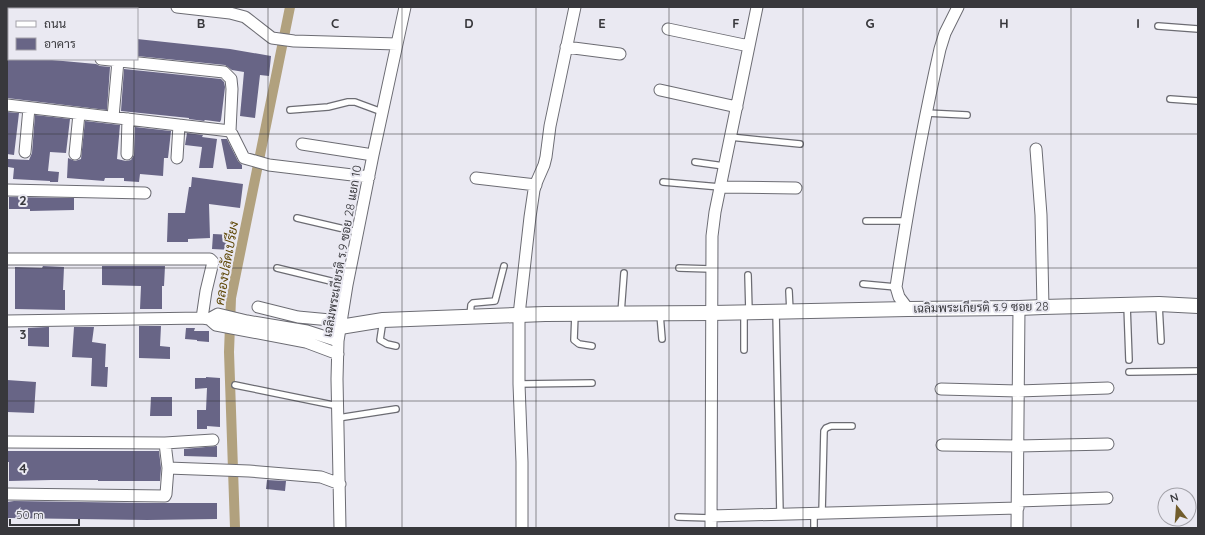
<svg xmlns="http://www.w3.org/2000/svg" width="1205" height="535" viewBox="0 0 1205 535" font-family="Quicksand,Sarabun,sans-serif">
<rect width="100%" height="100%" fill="#eae9f2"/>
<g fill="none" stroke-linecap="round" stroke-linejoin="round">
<path stroke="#b1a17e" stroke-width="10" d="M235,528L229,352L231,298L290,7"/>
</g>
<path fill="#686586" d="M137,39L230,49L271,56L269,76L260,75L255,118L240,116L244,72L232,70L225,65L137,56Z
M8,59H41L96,64L100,66L110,67L107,110L7,98V73Z
M124,69L221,79L224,82L225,87L221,120L220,122L205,120L204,121L189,119V118L121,111Z
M7,112L19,113L14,155L7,154Z
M35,115L70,119L66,153L50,152L48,171L59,172L58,182H50V181L13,179L14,168L8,167V159L29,160L32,153Z
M85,121L120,125L117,159L126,161L131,160L134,155L135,127L171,131L168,158H164L163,176L140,174L139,182L124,181V178H105L104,181L67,178L68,158L75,161L81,159Z
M187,133L203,135L202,137L217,139L213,168H199L202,147L185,145Z
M221,139H227L238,161L242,165V169H227Z
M192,177L243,184L240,208L209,204L210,238L188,239V242H167L168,213H185L189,187H191Z
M9,197L74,198V210L30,211V209H9Z
M213,234L233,235L232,250L212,249Z
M43,266L64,267L63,290H65V310L15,309V267L42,268Z
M102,266H165L164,286H162V309H140L141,286L102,285Z
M139,326H161L160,346L170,347V359L139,358Z
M47,327H49V347L28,346V328Z
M74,327H94L92,342L106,344L105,367H108L107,387L91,386L92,358L72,357Z
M186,328H195L194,331H209V342L197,341V340L185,339Z
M206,377L220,378V427L207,426V429H197V410H206L207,388L195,389V378H206Z
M7,380L36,382L34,413L7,412Z
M151,397H172V416H150Z
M217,446V457L184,456V449Z
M7,451H159L161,468L160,481H98V480H51L9,481V462H7Z
M267,480L286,481L285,491L266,489Z
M14,501L145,503H217V519L147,520L7,518V502Z"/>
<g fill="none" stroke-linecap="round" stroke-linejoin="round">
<g stroke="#6c6c73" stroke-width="8">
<path id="service" d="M1158,26L1198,29
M1170,99L1198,101
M290,110L328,107L348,102H355L382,112
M926,113L967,115
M730,137L800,144
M695,162L724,166
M663,182L720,187
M297,218L357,232
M866,221H906
M277,268L347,285
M679,268L711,269
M748,275L749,312
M863,284L896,287
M789,291L790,312
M1127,305L1129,360
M1159,305L1161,341
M776,312L780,514
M621,313L624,273
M744,313V350
M575,314L574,340L579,344L592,346
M660,314L662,339
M470,317L471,305L473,303L495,301L504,266
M383,320L380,340L387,344L396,346
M1129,372L1198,371
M519,384L592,383
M235,385L338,406
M338,418L396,409
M814,513V528
M822,513L824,431L826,428L831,426H852
M678,517L711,518"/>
</g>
<g stroke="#6c6c73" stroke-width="13">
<path id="minor" d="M177,7L230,13L245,17L272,38L294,41L397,44
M668,29L749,46
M566,47L620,54
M7,49H9
M101,59L224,72L231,79L232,89L230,131L232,134L244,158L269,165L369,177
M660,90L737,107
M7,105L230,131
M113,117L118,61
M302,144L373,155
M1036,149L1041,215L1043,307
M25,152L29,108
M75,154L79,114
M127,154L128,119
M177,158L179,125
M476,178L536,185
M720,187L796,188
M7,190L145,193
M7,259H210L213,262L206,291L202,318
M258,307L298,317L341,321
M908,309L899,297L896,287C908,207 922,128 940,49L945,33L958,7
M209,319L218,314L247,321L307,331L338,341
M7,321L202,318L209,319L216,325L306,342L338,354
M941,389L1018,391L1108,388
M7,442L165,443L168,468L166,494L165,496L7,494
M165,443L213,440
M942,445L1018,446L1108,444
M168,468L249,471L321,477L340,484
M1018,501L1107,498
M711,516L1018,508
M340,528L337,379L338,341L347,285L373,155L405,7
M522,528V462L519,384V315L530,217L534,190L537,181L544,165L546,157L550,126L575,7
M711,528L712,236L715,212L757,7
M1017,528L1019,308"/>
</g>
<g stroke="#6c6c73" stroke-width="16">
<path id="tertiary" d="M340,327L383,320L545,314L711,313L908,309L1019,308L1043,307L1159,304L1198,306"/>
</g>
<use href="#service" stroke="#fff" stroke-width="5.5"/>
<use href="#minor" stroke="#fff" stroke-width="11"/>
<use href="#tertiary" stroke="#fff" stroke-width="14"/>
</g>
<path fill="none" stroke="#38383c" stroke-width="1" stroke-opacity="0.55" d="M134,7V9M268,7V528M402,7V528M536,7V528M669,7V528M803,7V528M937,7V528M1071,7V528M134,59V528M7,134H1198M7,268H1198M7,401H1198"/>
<g text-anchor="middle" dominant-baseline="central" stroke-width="4" stroke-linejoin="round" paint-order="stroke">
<g font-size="12" fill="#38383c" stroke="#eae9f2">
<text transform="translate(342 251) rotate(-80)">เฉลิมพระเกียรติ ร.9 ซอย 28 แยก 10</text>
<text transform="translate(981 307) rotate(-1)">เฉลิมพระเกียรติ ร.9 ซอย 28</text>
</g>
<g font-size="13" font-style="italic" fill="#5f4807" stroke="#eae9f2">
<text transform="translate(226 263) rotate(-80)">คลองปลัดเปรียง</text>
</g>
</g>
<g font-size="13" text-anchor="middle" font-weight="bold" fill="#38383c" stroke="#eae9f2" stroke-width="4" stroke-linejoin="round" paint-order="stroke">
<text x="201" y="28">B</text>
<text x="335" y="28">C</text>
<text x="469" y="28">D</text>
<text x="602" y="28">E</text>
<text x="736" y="28">F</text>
<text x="870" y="28">G</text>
<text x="1004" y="28">H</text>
<text x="1138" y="28">I</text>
<text x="23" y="205">2</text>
<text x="23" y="339">3</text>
<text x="23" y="473">4</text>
</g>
<rect width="1205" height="535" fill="none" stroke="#38383c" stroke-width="16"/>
<rect x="8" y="8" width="130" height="52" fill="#eae9f2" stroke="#a3a2a9"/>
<rect x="16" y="21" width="20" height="6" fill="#ffffff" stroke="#a3a2a9"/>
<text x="44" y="28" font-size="12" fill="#38383c">ถนน</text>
<rect x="16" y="38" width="20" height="12" fill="#686586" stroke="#a3a2a9"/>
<text x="44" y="48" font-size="12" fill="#38383c">อาคาร</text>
<g transform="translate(1177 507) rotate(343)"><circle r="19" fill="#eae9f2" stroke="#a3a2a9"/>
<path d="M0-3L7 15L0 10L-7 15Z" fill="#725d2c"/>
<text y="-6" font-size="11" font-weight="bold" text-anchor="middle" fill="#38383c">N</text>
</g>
<path d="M10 519v6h69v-6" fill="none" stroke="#38383c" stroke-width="2"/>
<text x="16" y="519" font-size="12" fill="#38383c" stroke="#eae9f2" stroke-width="3" paint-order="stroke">50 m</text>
</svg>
